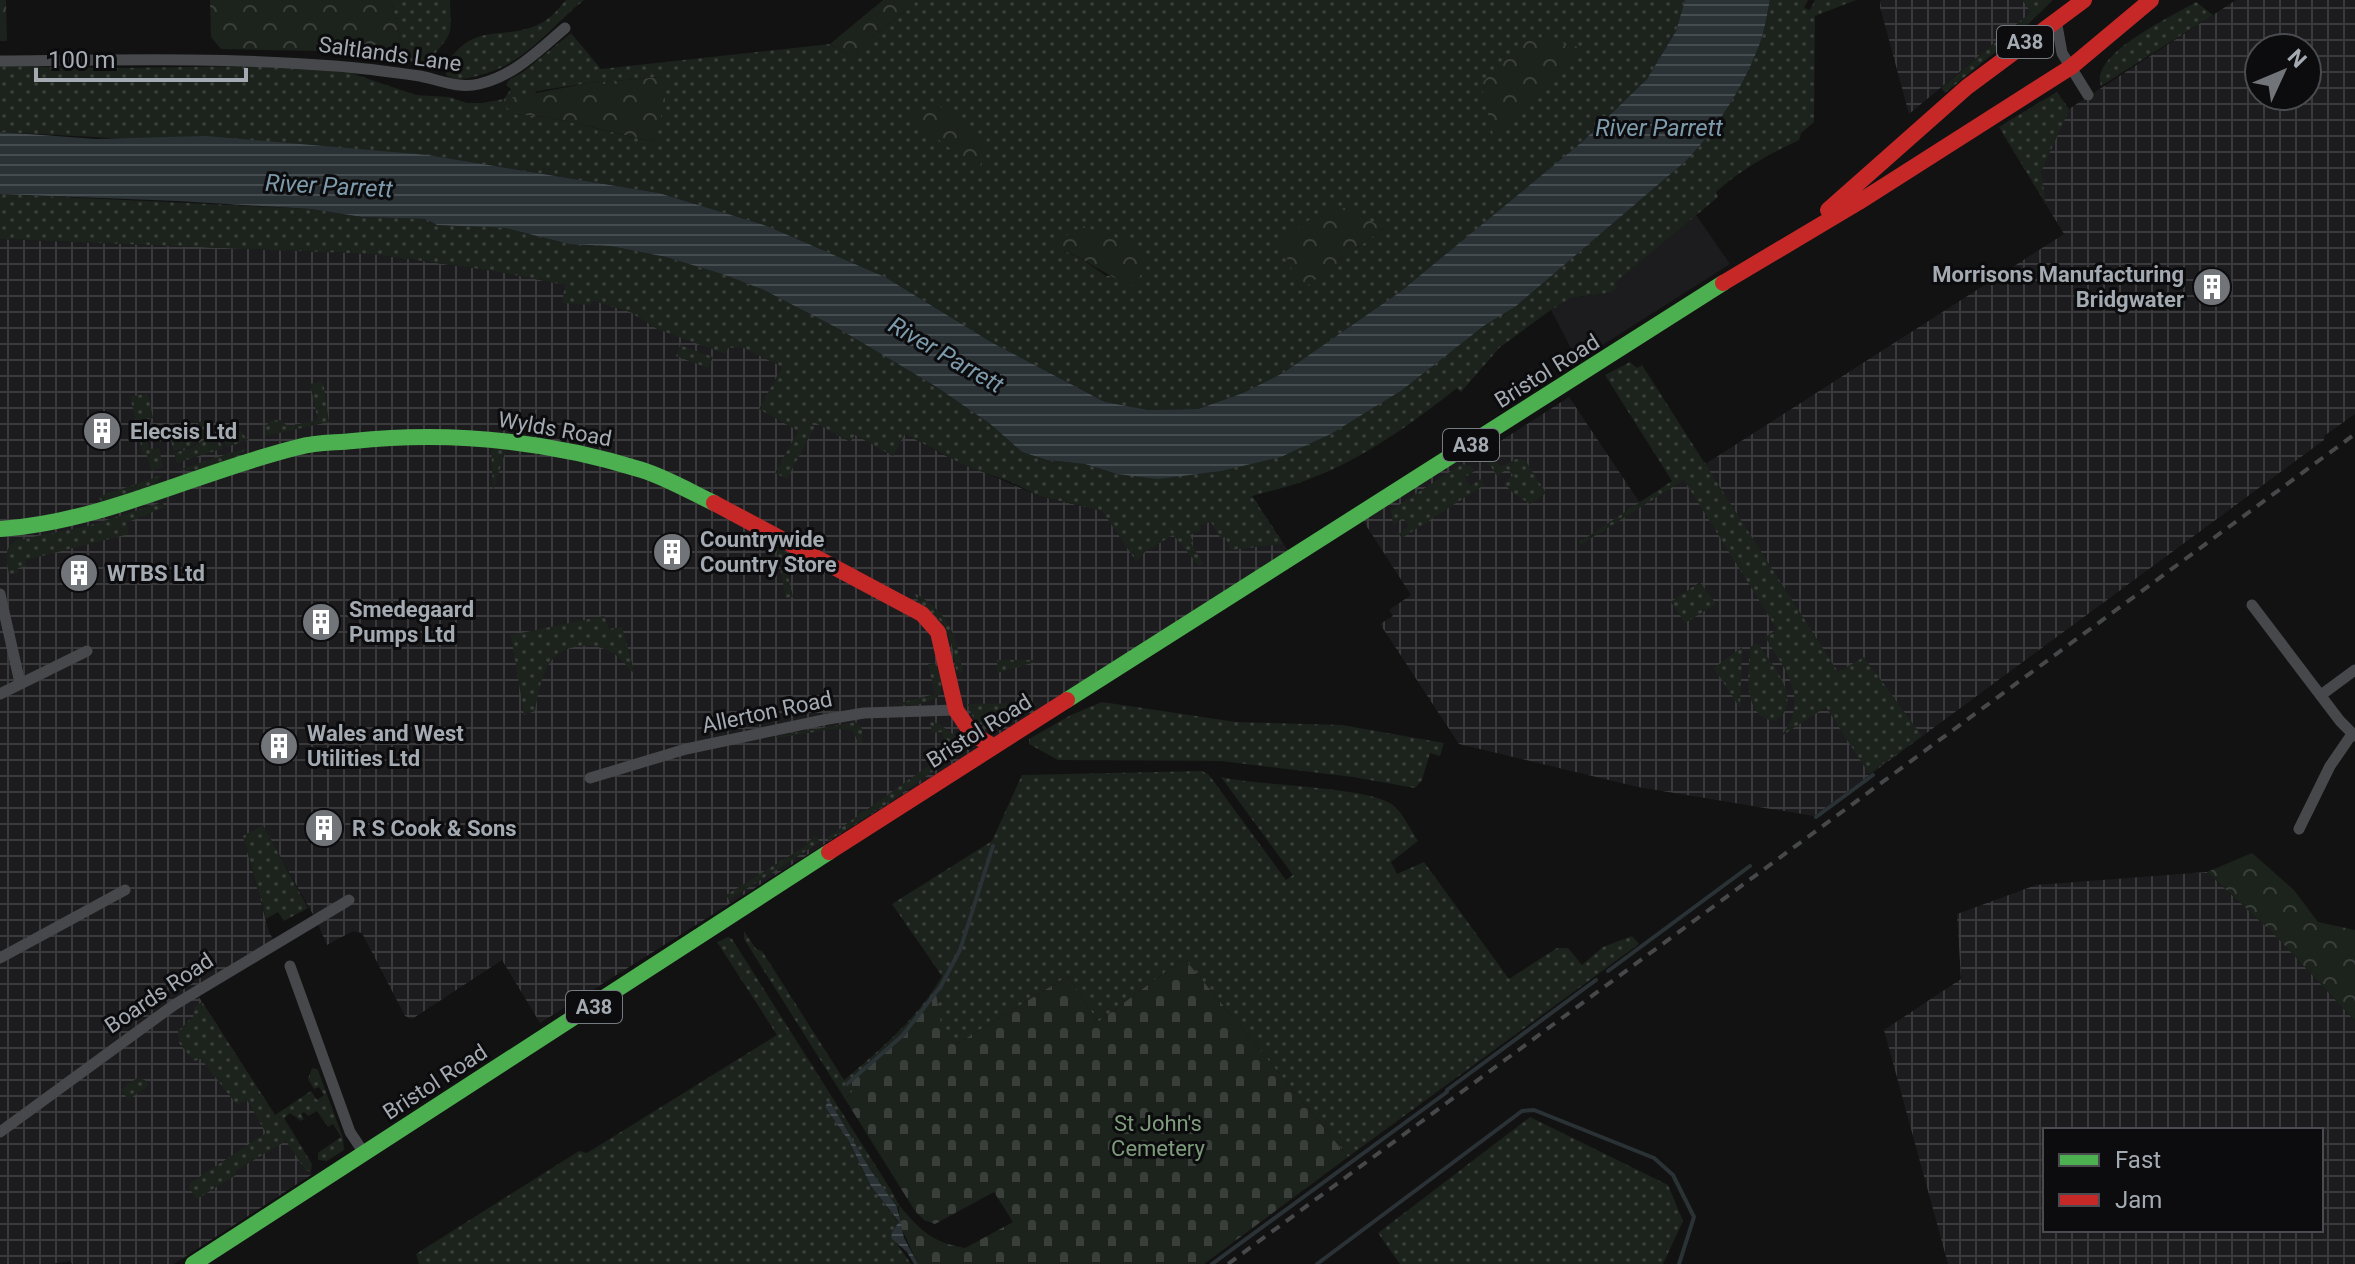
<svg xmlns="http://www.w3.org/2000/svg" width="2355" height="1264" viewBox="0 0 2355 1264" font-family="Roboto,sans-serif">
<defs>
<pattern id="industrial-grid" width="8" height="8" patternUnits="userSpaceOnUse" patternTransform="scale(2)"><rect width="8" height="8" fill="#1c1c1e"/><path d="M0 4h8M4 0v8" fill="none" stroke="#3a3a3c"/></pattern>
<pattern id="green-dots" width="8" height="8" patternUnits="userSpaceOnUse" patternTransform="scale(2)"><rect width="8" height="8" fill="#1c221c"/><path d="M2 2h.1M6 6h.1" fill="none" stroke="#3a3f3b" stroke-width="1.8" stroke-linecap="round"/></pattern>
<pattern id="forest-crowns" width="20" height="18" patternUnits="userSpaceOnUse" patternTransform="scale(2)"><rect width="20" height="18" fill="#1c221c"/><path d="M2 6a3 3 0 1 1 6 0M12 15a3 3 0 1 1 6 0" fill="none" stroke="#3a3f3b"/></pattern>
<pattern id="cemetery-stones" width="16" height="16" patternUnits="userSpaceOnUse" patternTransform="scale(2)"><rect width="16" height="16" fill="#1c221c"/><path d="M2 7V4a2 2 0 0 1 4 0v3zM10 15v-3a2 2 0 0 1 4 0v3z" fill="#3a3f3b"/></pattern>
<pattern id="water-rules" width="6" height="5" patternUnits="userSpaceOnUse" patternTransform="scale(2)"><rect width="6" height="5" fill="#2a3236"/><path d="M0 2.5h6" fill="none" stroke="#464d51"/></pattern>
</defs>
<rect width="100%" height="100%" fill="#121212"/>
<path fill="#1c1c1e" d="M1696,215L1730,264L1571,365L1566,357L1573,352L1551,310L1571,298L1610,293L1615,283Z"/>
<path fill="url(#industrial-grid)" fill-rule="evenodd" d="M1881,0H2046L1909,114L1880,7Z
M2236,0H2355V414L2324,436V440L1814,816L1638,787L1459,744L1380,624L1393,616L1389,610L1411,595L1360,516L1491,432L1499,442L1569,397L1640,503L1702,462L1707,463L2064,234L1999,127L2057,92L2069,109ZM2259,48H2307V96H2259Z
M0,239L372,254L494,271L566,285L713,332L783,367L944,455L1039,496L1102,511L1252,496L1289,552L540,1023L502,960L412,1019L405,1016L362,933L353,931L327,945L315,918L263,826L243,836L269,932L275,943L195,991L311,1171V1175L174,1264H72L70,1261L52,1264H0Z
M2207,872L2275,935L2355,1021V1264H1948L1884,1030L1961,979L1957,914L2036,885ZM2045,1130H2321V1230H2045Z"/>
<path fill="url(#green-dots)" fill-rule="evenodd" d="M391,0H450C451,39 454,30 429,61L413,64L403,50Z
M566,0H584C547,30 525,65 477,76C465,79 457,81 447,76L444,68C474,17 504,44 543,22C552,17 559,8 566,0Z
M918,0H1685L1676,31L1647,79L1582,142L1401,292L1283,373L1243,393L1198,409L1149,410L1105,402L991,342L885,277L767,226L659,193L428,155L0,132V66L122,68L262,66L348,72L416,95L449,97L467,103H482L504,99L511,89L506,85L510,79L523,72L571,33L601,69L830,44L851,55ZM662,77L654,142L553,118L514,114L537,91L589,83ZM1384,228L1301,290H1300L1281,240ZM1061,250L1141,274L1106,276L1079,257Z
M1770,0H1808L1804,8L1810,10L1815,0H1856L1815,16L1814,122L1801,133L1799,140C1767,155 1742,169 1716,192L1718,197L1615,283L1618,287L1610,293L1571,298L1551,310L1500,347L1461,392L1457,388C1411,424 1362,460 1307,480C1289,487 1270,491 1252,496L1283,544L1231,550L1225,537L1221,539L1211,522L1200,525V531L1190,535L1193,541L1191,543L1203,563L1199,566L1173,535L1145,552L1136,561L1102,511L1039,496L1011,482L966,466L905,434L893,456L855,435L850,442L814,422L812,424L815,426L787,479L775,473L798,431L759,409L782,367L742,347L728,348L725,354L657,329L630,312L593,301L590,305L562,303L565,285L494,271L372,254L0,239V194L311,209L362,217L426,219L437,225L505,228L569,244L610,246L666,257L725,275L764,290L839,329L935,386L989,423L1022,452L1047,460L1085,464L1117,474L1281,457L1331,434L1401,390L1485,325L1515,307L1687,160C1718,127 1744,86 1760,43C1765,29 1767,14 1770,0Z
M2022,0H2053L2020,32L1945,93L1941,88L2031,12Z
M2196,2L2213,15L2101,86C2089,54 2173,16 2196,2Z
M2057,92L2069,110L2041,172L2046,204L1999,127Z
M680,345L713,357L708,368L676,356Z
M1630,362L1637,368L1642,365L1838,672L1864,657L1922,736L1869,774L1826,707L1780,737C1811,700 1786,671 1765,637L1777,629L1684,480L1582,544L1578,543L1672,481L1605,375Z
M323,381L329,422L265,436V427L270,421L280,420L288,426L318,420L310,384Z
M148,394L153,418L142,422L149,449L159,448L163,467L151,471L147,455H143L130,396Z
M205,421L211,432L190,447L174,451L171,441L199,434L198,422Z
M234,430L241,432L248,440L227,447L221,438Z
M213,434L224,448L177,463L174,453L191,448Z
M491,446L507,447L493,490Z
M246,448C239,460 194,474 181,469Z
M1485,450L1489,451L1501,467L1516,459L1525,460L1546,493L1530,504L1513,493L1504,484L1513,475L1507,469L1497,476L1486,459Z
M1462,464L1471,466L1475,471L1465,477L1470,486L1481,479L1484,485L1402,538L1399,534L1409,526L1403,518L1393,525L1391,510Z
M162,475L155,484L102,502L98,497Z
M163,502L164,507L126,523L129,534L26,560V566L18,568V573L9,574C6,560 3,547 17,540L88,526Z
M776,547L813,566L812,568L789,556L786,557L784,560L793,597L786,598Z
M1700,582L1716,604L1685,623L1671,602Z
M915,593C950,615 955,632 963,671L960,673L956,670C954,655 952,639 944,626C937,613 917,607 915,593Z
M604,616L609,629L622,627L635,674C628,669 624,661 617,656C607,648 594,645 581,646C545,649 540,682 535,711L524,715L511,635Z
M1757,643C1771,662 1806,702 1775,721C1741,718 1749,670 1750,647Z
M1742,647L1740,708L1714,668Z
M997,660H1035L1032,663L997,673Z
M934,663C942,671 944,688 937,698L914,706L896,704L935,694L928,664Z
M1102,702L1236,722L1342,725L1444,743L1440,756L1430,753L1422,780L1415,788L1353,777L1221,761L1058,760L1029,744V739L1071,715Z
M1039,703L1017,716L992,727C977,726 972,718 968,704Z
M856,722L862,728V743H858L853,730L833,729L777,738L776,736Z
M930,722L938,723L954,735L955,750L949,760L888,803L828,841V837L941,757L936,750L945,746L942,732L932,733Z
M1202,771L1209,775L1286,880L1293,875L1221,777C1259,786 1368,786 1393,805C1403,813 1411,831 1418,841L1391,862L1397,874L1424,862L1509,979L1557,948H1568L1582,965L1603,947L1632,936L1639,944L1348,1157L1184,958L1098,1022L1068,976L955,1045L940,1024L935,995L902,1036L847,1083L853,1091L845,1099L744,939V931L756,949L762,951L844,1080C881,1049 918,1018 942,976L892,904L992,841L1022,775Z
M263,825L308,908L284,921L278,912L266,919L243,836Z
M816,836L820,842L729,900L726,895L807,845L806,843Z
M728,937L732,939L891,1190L899,1205L897,1207L871,1171L829,1101L825,1107L849,1141L871,1186L899,1223L891,1235L911,1264H419L416,1254L579,1151L587,1153L777,1035L717,942Z
M202,1002L275,1115L311,1091L317,1100L324,1095L319,1087L314,1089L308,1079L312,1068L318,1070L343,1138L344,1150L327,1161L318,1160V1153L341,1137L333,1124L328,1127L317,1111L308,1116L304,1112L301,1114L304,1119L301,1121L290,1113L284,1118L312,1164L311,1171H306L286,1141L235,1171L236,1175L197,1199L189,1188L190,1183L266,1133L247,1100L237,1105L201,1059L194,1061L179,1043L178,1031L193,1017L195,1006Z
M137,1078L145,1080L149,1085L128,1100L121,1089Z
M1530,1117L1668,1185L1683,1221L1663,1264H1400L1378,1233Z"/>
<path fill="url(#forest-crowns)" d="M0,0H6L7,41H0Z
M210,0H391L403,50L387,60L320,51L221,49L211,37Z
M883,0H918L851,55L830,44Z
M1530,35L1582,48L1493,134L1481,84Z
M662,77L665,100L655,142L553,118L514,114L506,107L504,99L589,83Z
M938,105L987,141L979,170L907,116Z
M1334,203L1384,228L1300,291L1280,240Z
M1083,226L1145,249L1141,274L1135,287C1115,279 1100,270 1082,259C1072,252 1062,252 1055,242Z
M2252,853L2294,890L2318,922L2355,930V1021L2275,935L2207,872Z"/>
<path fill="url(#cemetery-stones)" d="M1184,958L1348,1157L1204,1264H918L899,1223V1205C921,1231 931,1242 965,1248L1013,1222L994,1192L935,1224L924,1220L915,1211L845,1099L853,1091L847,1084L902,1036L936,994L941,1024L955,1045L1068,976L1098,1022Z"/>
<path fill="url(#water-rules)" d="M1685,0H1770C1767,14 1765,29 1760,43C1744,86 1718,127 1687,160L1515,307L1485,325L1402,390L1331,434L1281,457L1221,471L1158,479L1117,474L1085,464L1047,460L1022,452L989,423L935,386L839,329L764,290L725,275L666,257L610,246L569,244L505,228L437,225L426,219L362,217L311,209L177,201L0,194V132L96,139L206,136L428,155L659,193L767,226L885,277L991,342L1105,402L1149,410L1198,409L1243,393L1283,373L1400,292L1582,142L1647,79L1676,31Z
M829,1100L871,1171L897,1207L904,1238L918,1264H914L907,1252L891,1238L892,1232L899,1222L871,1186L849,1141L825,1107Z"/>
<g fill="none" stroke-linecap="round" stroke-linejoin="round">
<path stroke="#2a3236" stroke-width="4" d="M1816,817L1873,775
M1608,971L1750,866
M847,1084L902,1036L941,986L960,950L993,846
M1447,1090L1596,980
M1212,1264L1447,1092
M1317,1264L1522,1111L1534,1110L1654,1158L1673,1175L1694,1217L1679,1264"/>
<path stroke="#46484b" stroke-width="11" d="M2056,20L2062,53L2088,95
M0,61C112,60 223,57 335,66C363,68 392,72 420,76C440,80 458,89 479,84C514,76 539,50 565,28
M0,594L20,683
M2252,605L2340,721L2355,736
M0,694L87,651
M2321,695L2355,670
M590,778L686,749L828,719L864,713L956,710
M2299,829L2330,766L2352,734
M0,958L125,890
M290,966L350,1132L364,1153
M0,1132L174,1005L349,900"/>
<path stroke="#4caf50" stroke-width="16" d="M0,529C104,522 199,471 299,447C316,442 336,443 353,441C450,431 549,441 642,470C667,478 691,492 714,503
M1067,700L1723,283
M193,1264L829,852"/>
<path stroke="#c62828" stroke-width="16" d="M1828,210L1967,87L2084,0
M1723,283L1859,202L2071,67L2151,0
M714,503L922,614L938,632L956,710L972,734L993,746
M829,852L1067,700"/>
<path stroke="#47484a" stroke-width="4" stroke-dasharray="10 8" stroke-linecap="butt" d="M1228,1264L2355,434"/>
</g>
<defs>
<g id="building-disc" transform="scale(2)"><circle r="9.5" fill="#71757a" stroke="#0c0c0e"/><path d="M-4-6H4V6H1V3H-1V6H-4ZM-2.5-4.3h1.7v1.8h-1.7ZM.8-4.3h1.7v1.8H.8ZM-2.5-1h1.7V.8h-1.7ZM.8-1h1.7V.8H.8Z" fill="#fff"/></g>
</defs>
<g fill-rule="evenodd">
<use href="#building-disc" x="2212" y="287"/>
<use href="#building-disc" x="102" y="431"/>
<use href="#building-disc" x="672" y="552"/>
<use href="#building-disc" x="79" y="573"/>
<use href="#building-disc" x="321" y="622"/>
<use href="#building-disc" x="279" y="746"/>
<use href="#building-disc" x="324" y="828"/>
</g>
<g text-anchor="middle" dominant-baseline="central" stroke-width="6" stroke-linejoin="round" paint-order="stroke">
<g fill="#0c0c0e" stroke="#767b81" stroke-width="2">
<rect x="1997" y="26" width="56" height="32" rx="6"/>
<rect x="1443" y="429" width="56" height="32" rx="6"/>
<rect x="566" y="991" width="56" height="32" rx="6"/>
</g>
<g font-size="20" font-weight="bold" fill="#a4aab2">
<text x="2025" y="42">A38</text>
<text x="1471" y="445">A38</text>
<text x="594" y="1007">A38</text>
</g>
<g font-size="22" fill="#a4aab2" stroke="#0c0c0e">
<text transform="translate(390 54) rotate(8)">Saltlands Lane</text>
<text transform="translate(1547 371) rotate(-32)">Bristol Road</text>
<text transform="translate(555 429) rotate(10)">Wylds Road</text>
<text transform="translate(767 712) rotate(-12)">Allerton Road</text>
<text transform="translate(979 731) rotate(-32)">Bristol Road</text>
<text transform="translate(159 993) rotate(-34)">Boards Road</text>
<text transform="translate(435 1082) rotate(-33)">Bristol Road</text>
</g>
<g font-size="22" font-weight="bold" fill="#a4aab2" stroke="#0c0c0e" text-anchor="start">
<text x="2184" y="274" text-anchor="end">Morrisons Manufacturing<tspan x="2184" dy="25">Bridgwater</tspan></text>
<text x="130" y="431">Elecsis Ltd</text>
<text x="700" y="539">Countrywide<tspan x="700" dy="25">Country Store</tspan></text>
<text x="107" y="573">WTBS Ltd</text>
<text x="349" y="609">Smedegaard<tspan x="349" dy="25">Pumps Ltd</tspan></text>
<text x="307" y="733">Wales and West<tspan x="307" dy="25">Utilities Ltd</tspan></text>
<text x="352" y="828">R S Cook &amp; Sons</text>
</g>
<g font-size="22" fill="#7e9c7c" stroke="#0c0c0e">
<text x="1158" y="1123">St John's<tspan x="1158" dy="25">Cemetery</tspan></text>
</g>
<g font-size="24" font-style="italic" fill="#7d9bab" stroke="#0c0c0e">
<text x="1659" y="128">River Parrett</text>
<text transform="translate(329 186) rotate(3)">River Parrett</text>
<text transform="translate(946 355) rotate(30)">River Parrett</text>
</g>
</g>
<rect x="2043" y="1128" width="280" height="104" fill="#0c0c0e" stroke="#494b50" stroke-width="2"/>
<rect x="2059" y="1154" width="40" height="12" fill="#4caf50" stroke="#494b50" stroke-width="2"/>
<text x="2115" y="1168" font-size="24" fill="#a4aab2">Fast</text>
<rect x="2059" y="1194" width="40" height="12" fill="#c62828" stroke="#494b50" stroke-width="2"/>
<text x="2115" y="1208" font-size="24" fill="#a4aab2">Jam</text>
<g transform="translate(2283 72) rotate(46)"><circle r="38" fill="#0c0c0e" stroke="#494b50" stroke-width="2"/>
<path d="M0-6L14 30L0 20L-14 30Z" fill="#71757a"/>
<text y="-12" font-size="22" font-weight="bold" text-anchor="middle" fill="#a4aab2">N</text>
</g>
<path d="M36 68v12h210v-12" fill="none" stroke="#a4aab2" stroke-width="4"/>
<text x="48" y="68" font-size="24" fill="#a4aab2" stroke="#0c0c0e" stroke-width="6" paint-order="stroke">100 m</text>
</svg>
